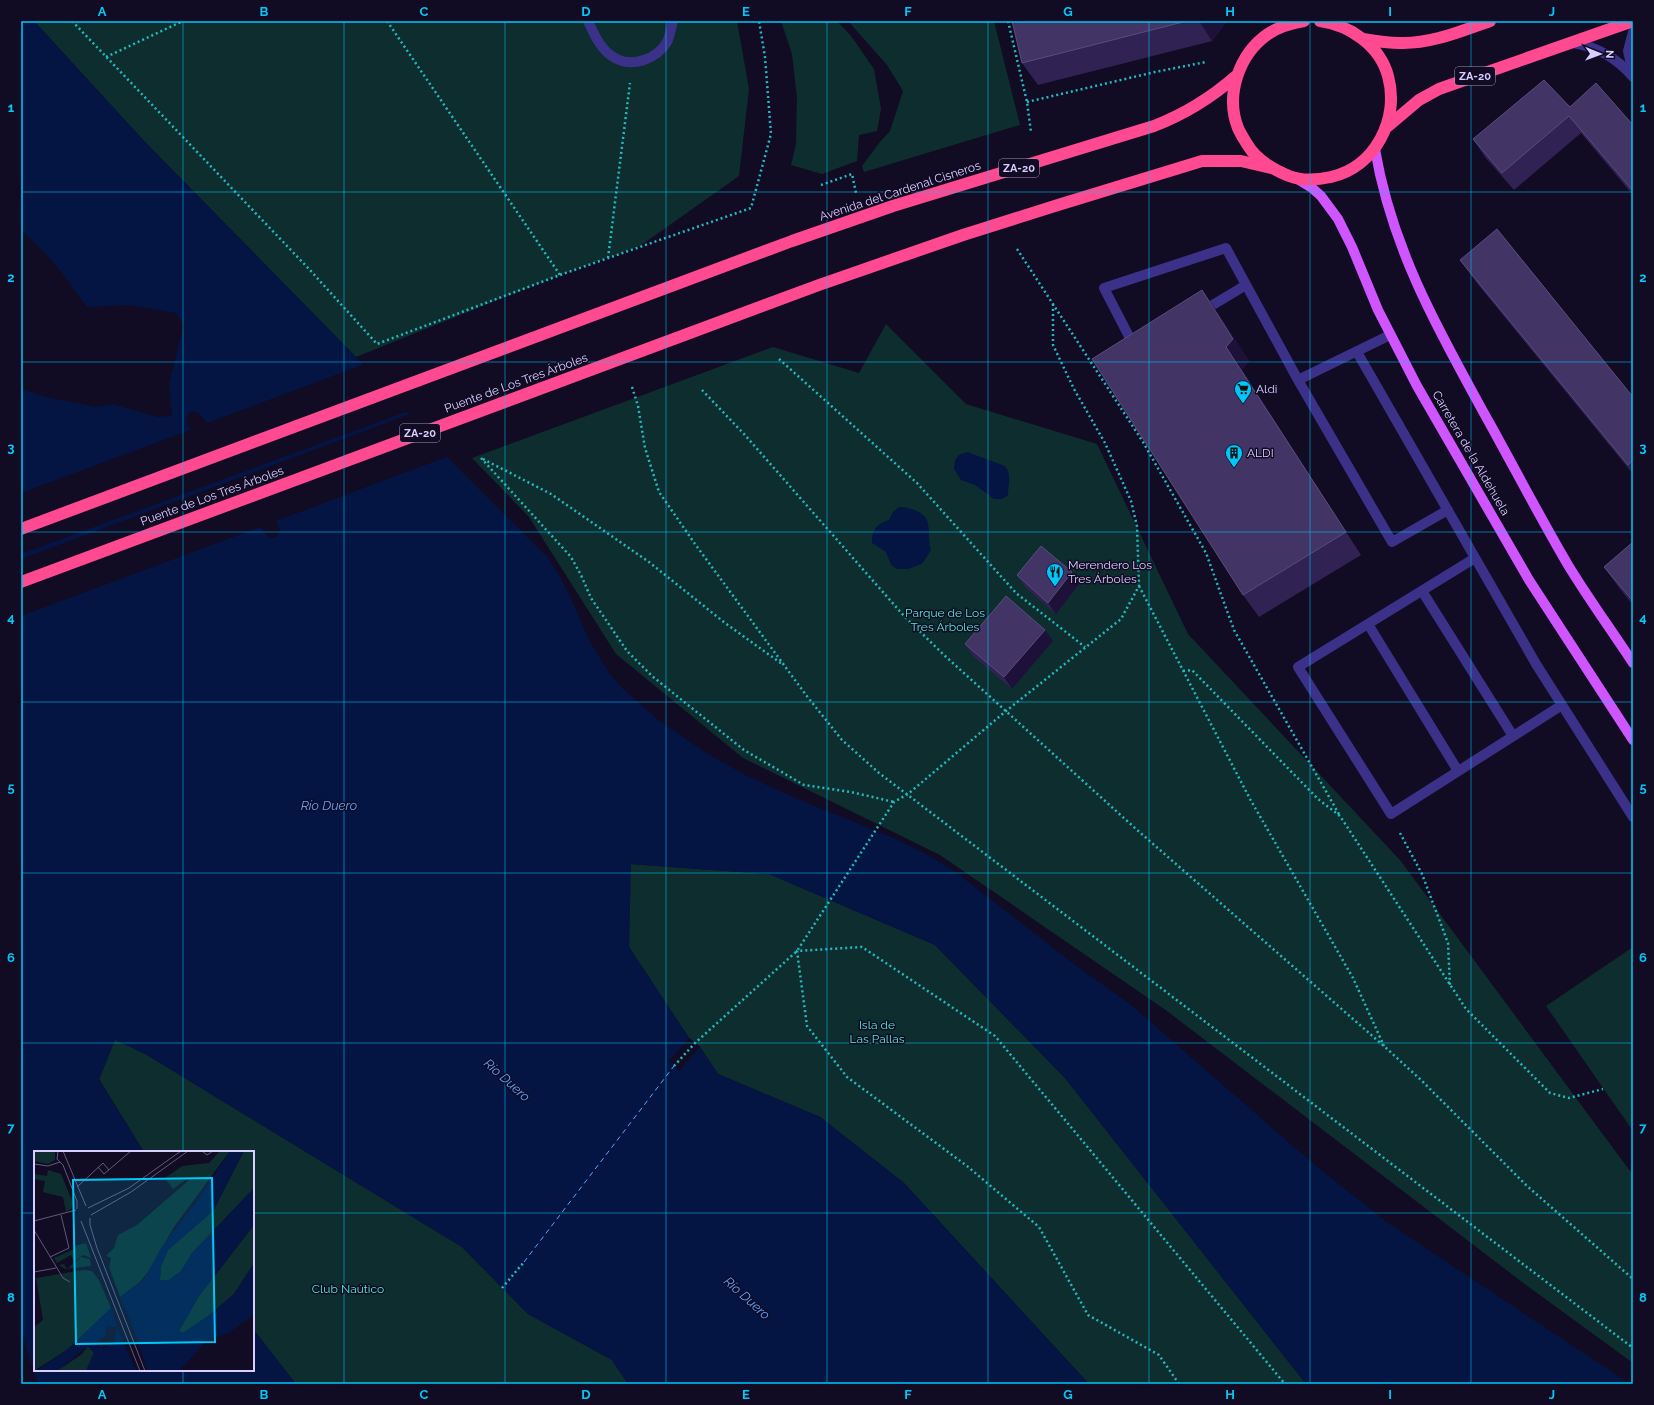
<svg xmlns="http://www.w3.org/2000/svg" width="1654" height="1405" viewBox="0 0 1654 1405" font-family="Raleway,sans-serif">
<rect width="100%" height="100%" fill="#120b24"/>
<path fill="#0e2d2f" d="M34,21H737L749,89L739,176L640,246L560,275L356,357L144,141Z
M781,21H837L851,36L874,69L881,109L877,131L859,135L857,161L822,174L791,165L796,144L797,98L792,54Z
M848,21H994L1020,125L864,172L862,166L880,142L890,131L903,91L887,65Z
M886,324L966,404L1097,444L1188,634L1400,860L1630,1171L1633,1170V1363L1526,1285L1167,1011L940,855L743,758L616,654L529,517L472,458L773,347L859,373Z
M630,864L769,874L935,945L1065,1078L1306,1384H1089L904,1183L820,1117L718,1074L700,1047L689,1038L629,947Z
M1633,947V1131L1546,1006Z
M115,1039L147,1055L462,1247L528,1314L612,1360L628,1384H296L253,1329V1152H144L99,1079Z"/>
<path fill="#041544" d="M21,21H34L144,141L356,357L453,463L548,558L559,575L572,601L590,642L609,673L623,689L661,722L708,754L747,776L793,797L891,837L926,854L954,871L1074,964L1131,1005L1316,1166L1388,1223L1630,1384H1306L1065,1078L935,945L769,874L631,864L629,947L689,1038L700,1047L718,1074L820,1117L904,1183L1089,1384H628L612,1360L528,1314L462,1247L147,1055L115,1040L99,1080L144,1152H35V1370H253V1329L296,1384H38L21,1331V389L46,397L96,407L112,404L157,417L172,416L169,384L184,325L176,313L130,305L87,307L69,282L47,255L21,230Z
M967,452L1005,466C1012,475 1008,484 1008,495L1002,499H994L975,485L961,480L954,469L955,460L959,455Z
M899,507C909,507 927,512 928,524C930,534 928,539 931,550L922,564L908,569H897L891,565L886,552L872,543C871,531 877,523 889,520L893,512Z"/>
<path fill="#120b24" d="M365,364L408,411L21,554V493L190,430L186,421L187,417L190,413L193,411L200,414L207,423Z
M410,414L449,456L276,521L280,530L277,537L271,538L269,537L260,527L21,616V559Z
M689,1038L700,1047L679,1071L669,1061Z"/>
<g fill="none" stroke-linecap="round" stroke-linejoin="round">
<path stroke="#5ca5ff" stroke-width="1" stroke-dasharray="5 4" stroke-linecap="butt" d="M524,1262L674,1066"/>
<path stroke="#21bcc1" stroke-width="2.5" stroke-dasharray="2 3" stroke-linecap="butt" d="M72,21L309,269L377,344L560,275L751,208L771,134L765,57L759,21
M387,21L560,275
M1008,21L1027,102L1031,132
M106,57L183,21
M1027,102L1155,72L1206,62
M821,185L852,174L856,193
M1017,249L1143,442L1206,553L1234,630L1340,816
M608,258L630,83
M779,359L917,483L1016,593L1085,647
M632,387L638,406L645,448L659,492L695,544L806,695L842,740L879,773L1633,1348
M702,390L744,434L904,616L944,655L1136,829L1385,1047L1421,1080L1526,1185L1633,1279
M481,458L571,557L581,575L591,598L627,651L652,676L744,750L804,785L851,792L894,802
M483,459L551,494L649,562L725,623L782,664
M1139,586L1250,799L1353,978L1384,1046
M1183,671L1192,670L1318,799L1340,816L1466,1009L1550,1093L1569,1098L1603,1089
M1400,833L1422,874L1448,943L1450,986
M674,1066L695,1043L797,951L894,802L908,794L1006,711L1121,619L1139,586L1137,526L1131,501L1105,443L1074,389L1053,345V303
M502,1288L524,1262
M1179,1384L1159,1355L1088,1315L1039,1227L967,1166L847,1077L807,1026L797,951L862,947L995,1036L1285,1384"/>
<path stroke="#3c3188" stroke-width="10" d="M588,21C594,34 601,51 615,58C632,68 657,59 667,42C670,36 671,28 673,21
M1633,32L1628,51L1633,73
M1573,43C1598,47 1617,58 1633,77
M1201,312L1246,285
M1135,348L1104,288L1226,248L1298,380L1392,542L1448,510
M1357,352L1536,664L1633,817
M1298,380L1390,335
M1475,558L1298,667L1391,814L1562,705
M1422,591L1513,736
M1368,624L1458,771"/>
<path stroke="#cf55ff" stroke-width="10" d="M1375,149C1392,251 1441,335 1490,424C1516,471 1541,519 1568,565C1588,598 1612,631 1633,663
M1296,178L1312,188L1321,196L1338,219L1352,247L1378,310L1417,386L1529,580L1633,740"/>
<path stroke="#ff4990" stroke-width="12" d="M1304,21C1292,23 1278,27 1268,34C1239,54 1225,95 1238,128C1240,133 1244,139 1247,144C1256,160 1272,169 1289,176C1302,181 1317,180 1331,177C1375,167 1400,119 1388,76C1380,46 1350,25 1320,21
M1363,39C1375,41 1388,43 1400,43C1431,44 1461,31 1490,21
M1387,127L1419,100L1439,89L1633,21
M21,529L792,241L893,206L1154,126C1185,114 1211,98 1236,76
M21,582L819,285L963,235L1058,205L1202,161H1241L1271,168"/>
</g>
<path fill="#312254" d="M1012,21H1227L1212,41L1038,85L1022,63Z
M1570,107L1633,125V195L1581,133L1514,190L1485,157L1473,139Z
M1460,260L1633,397V474L1476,282Z
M1202,290L1218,313L1249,361L1242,370L1361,555L1259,617L1243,595Z
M1633,542V605L1620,589L1604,567Z
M1017,575L1080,583L1056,614L1025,587Z
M1053,641L1012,689L973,656L965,644Z"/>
<path fill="#1d1139" d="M1199,21H1227L1212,41Z
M1202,290L1218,313L1249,361L1242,370L1361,555L1346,532L1226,347Z
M1072,572L1080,583L1056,614L1048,603Z
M1045,630L1053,641L1012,689L1004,677Z"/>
<path fill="#433466" stroke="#5a4c7e" d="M1012,21H1187L1022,63Z
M1544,80L1570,107L1596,83L1633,125V191L1569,116L1502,173L1473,139Z
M1497,229L1633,397V460L1628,465L1460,260Z
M1202,290L1233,339L1226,347L1346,532L1243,595L1092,359Z
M1633,542V601L1604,567Z
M1041,546L1072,572L1048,603L1017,575Z
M1006,596L1045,630L1004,677L965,644Z"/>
<path fill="none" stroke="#00c9f9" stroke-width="1" stroke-opacity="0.55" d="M183,21V1152M344,21V1384M505,21V1384M666,21V1384M827,21V1384M988,21V1384M1149,21V1384M1310,21V1384M1471,21V1384M21,192H1633M21,362H1633M21,532H1633M21,702H1633M21,873H1633M21,1043H1633M21,1213H35M253,1213H1633M183,1370V1384"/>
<defs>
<g id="supermarket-pin" transform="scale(0.9)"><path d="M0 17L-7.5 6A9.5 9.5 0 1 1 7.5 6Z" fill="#00c9f9" stroke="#120b24"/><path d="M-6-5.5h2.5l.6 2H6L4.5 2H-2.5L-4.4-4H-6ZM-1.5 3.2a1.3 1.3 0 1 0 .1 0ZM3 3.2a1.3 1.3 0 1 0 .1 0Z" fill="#111"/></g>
<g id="building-pin" transform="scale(0.9)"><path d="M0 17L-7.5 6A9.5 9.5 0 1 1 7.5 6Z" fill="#00c9f9" stroke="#120b24"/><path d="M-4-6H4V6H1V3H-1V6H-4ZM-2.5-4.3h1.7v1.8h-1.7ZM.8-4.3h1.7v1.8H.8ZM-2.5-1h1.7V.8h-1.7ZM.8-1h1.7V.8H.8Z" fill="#111"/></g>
<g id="restaurant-pin" transform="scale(0.9)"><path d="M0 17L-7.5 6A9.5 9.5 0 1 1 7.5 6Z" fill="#00c9f9" stroke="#120b24"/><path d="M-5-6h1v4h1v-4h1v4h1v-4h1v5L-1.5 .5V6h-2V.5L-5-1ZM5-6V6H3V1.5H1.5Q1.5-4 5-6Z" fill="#111"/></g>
</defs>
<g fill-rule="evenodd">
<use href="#supermarket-pin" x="1243" y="389"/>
<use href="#building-pin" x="1234" y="453"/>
<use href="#restaurant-pin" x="1055" y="572"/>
</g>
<g text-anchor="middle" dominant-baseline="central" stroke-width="3" stroke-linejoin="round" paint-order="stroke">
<g fill="#120b24" stroke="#9d94bd" stroke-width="1">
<rect x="1455" y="67" width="40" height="18" rx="3"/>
<rect x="999" y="159" width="40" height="18" rx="3"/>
<rect x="400" y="424" width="40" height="18" rx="3"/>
</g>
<g font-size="11" font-weight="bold" fill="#d8ceff">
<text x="1475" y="76">ZA-20</text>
<text x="1019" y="168">ZA-20</text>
<text x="420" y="433">ZA-20</text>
</g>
<g font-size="12" fill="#d8ceff" stroke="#120b24">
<text transform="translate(900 191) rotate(-18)">Avenida del Cardenal Cisneros</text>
<text transform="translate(516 383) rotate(-20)">Puente de Los Tres Árboles</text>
<text transform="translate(1471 453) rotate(60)">Carretera de la Aldehuela</text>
<text transform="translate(212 496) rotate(-20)">Puente de Los Tres Árboles</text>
</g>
<g font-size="12" fill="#d8ceff" stroke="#120b24" text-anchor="start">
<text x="1256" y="389">Aldi</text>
<text x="1247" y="453">ALDI</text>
<text x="1068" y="565">Merendero Los<tspan x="1068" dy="14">Tres Árboles</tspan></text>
</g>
<g font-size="12" fill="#4decd3" stroke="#120b24">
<text x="945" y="613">Parque de Los<tspan x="945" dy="14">Tres Árboles</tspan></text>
<text x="877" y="1025">Isla de<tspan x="877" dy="14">Las Pallas</tspan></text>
<text x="348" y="1289">Club Naútico</text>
</g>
<g font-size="13" font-style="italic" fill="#5ca5ff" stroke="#120b24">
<text x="329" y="805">Río Duero</text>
<text transform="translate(507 1080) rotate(42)">Río Duero</text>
<text transform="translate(747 1298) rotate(42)">Río Duero</text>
</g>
</g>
<g transform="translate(34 1151)">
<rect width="220" height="220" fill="#120b24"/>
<path d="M0,0H21V9L14,13L0,10ZM186,0H196L140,76L116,118L106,131L86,146L75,116L77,107L72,105L80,97L84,84L103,74L155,29L154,27L139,38L131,27L148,15L175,12ZM210,0H220V37L158,102L147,120L135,129H126L127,115L134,99L179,60ZM14,19L27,23L39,52L37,58L32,61L29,46L9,41L11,30L0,28V23L13,25ZM220,74V112L200,143L174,165L149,182L145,180L165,145ZM52,92L57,107L49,104L40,111L37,104L23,112L20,107L40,98V95ZM47,106L56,108L57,115L31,118L25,114L30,113L32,117H34ZM49,119L58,120L65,129L77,157L34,198L0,220V176L9,169L2,127ZM54,195L60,202L52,220H23L48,203Z" fill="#0e2d2f"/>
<path d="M196,0H210L179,60L134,99L127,115L126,129H135L147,120L158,102L220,37V74L165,145L145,180L149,182L174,165L200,143L220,112V163L193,183L173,189L145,220H52L60,202L54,195L23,220H3L39,194L96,138L109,130L127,97L161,53ZM72,175L83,176L80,191L69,198V192L63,196L62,192L72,184Z" fill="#041544" fill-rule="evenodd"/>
<path d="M85,146L95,165L114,220H102L82,173L77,155Z" fill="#120b24"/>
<path fill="none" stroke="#041544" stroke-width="2" d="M146,125L166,139"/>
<path fill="none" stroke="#61597c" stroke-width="1" d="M24,0L23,8L29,14L43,50V58M29,0L52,55M168,0L173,4L179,0M0,13L14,15L26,11M64,16L70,23L97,0M43,36L69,12L75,19M54,57L95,37L147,0M57,64L97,41L154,0M56,67V74L63,97L111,220M0,70L42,59M47,70L106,220M0,79L29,127L36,131M16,106L35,97L27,64M0,121L22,117"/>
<path fill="#00c9f9" fill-opacity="0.15" stroke="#00c9f9" stroke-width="2" d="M178,27L181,191L42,193L39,29Z"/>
<rect width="220" height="220" fill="none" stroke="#d8ceff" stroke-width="2"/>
</g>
<rect width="1654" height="1405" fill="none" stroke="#120b24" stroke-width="44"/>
<g transform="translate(1600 54) rotate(91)" stroke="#120b24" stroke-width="3" paint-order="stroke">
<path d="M0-3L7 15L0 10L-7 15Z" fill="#d8ceff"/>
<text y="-6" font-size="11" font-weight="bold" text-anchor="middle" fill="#d8ceff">N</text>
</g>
<rect x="22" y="22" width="1610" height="1361" fill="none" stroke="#00c9f9" stroke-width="1.5"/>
<g font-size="13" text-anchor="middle" font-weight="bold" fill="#00c9f9">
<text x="102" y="16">A</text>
<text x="264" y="16">B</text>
<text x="424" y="16">C</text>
<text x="586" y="16">D</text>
<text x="746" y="16">E</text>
<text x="908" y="16">F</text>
<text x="1068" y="16">G</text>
<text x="1230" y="16">H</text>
<text x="1390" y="16">I</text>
<text x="1552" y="16">J</text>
<text x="11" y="112">1</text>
<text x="1643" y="112">1</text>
<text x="11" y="282">2</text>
<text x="1643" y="282">2</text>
<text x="11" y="452">3</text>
<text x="1643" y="452">3</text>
<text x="11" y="622">4</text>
<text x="1643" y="622">4</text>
<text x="11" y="792">5</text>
<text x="1643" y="792">5</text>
<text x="11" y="962">6</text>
<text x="1643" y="962">6</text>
<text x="11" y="1132">7</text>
<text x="1643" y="1132">7</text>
<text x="11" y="1302">8</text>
<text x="1643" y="1302">8</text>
<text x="102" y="1399">A</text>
<text x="264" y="1399">B</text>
<text x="424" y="1399">C</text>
<text x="586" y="1399">D</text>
<text x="746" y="1399">E</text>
<text x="908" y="1399">F</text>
<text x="1068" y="1399">G</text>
<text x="1230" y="1399">H</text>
<text x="1390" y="1399">I</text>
<text x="1552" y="1399">J</text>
</g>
</svg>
